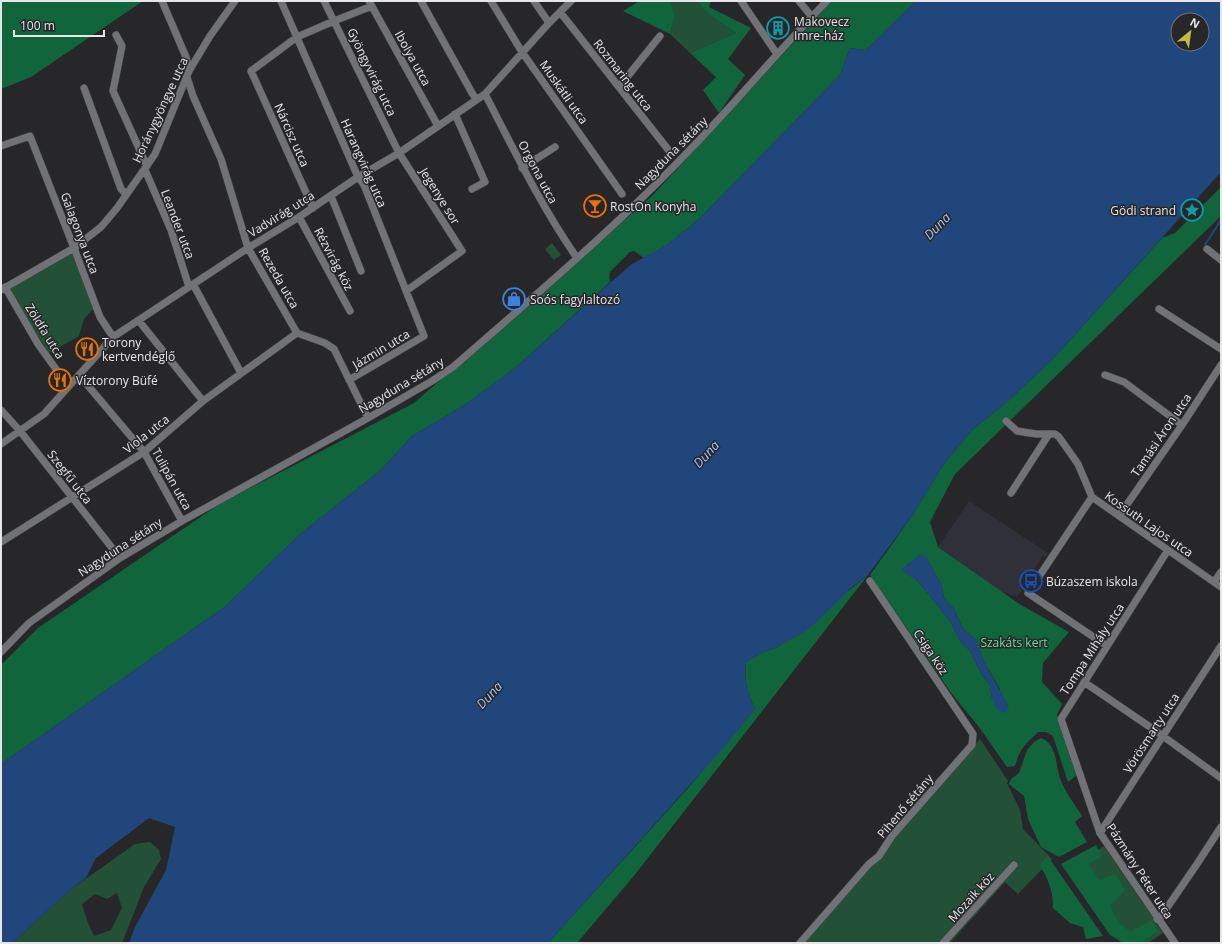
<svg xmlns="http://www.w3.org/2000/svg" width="1222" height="944" viewBox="0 0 1222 944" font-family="'Open Sans',sans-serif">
<rect width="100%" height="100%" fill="#272729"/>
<path fill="#2f3038" d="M969,501L1048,553L1045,557L1043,555L1033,572L1035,574L1033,577L1029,575L1027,579L1029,580L1017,597L1000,591L938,547Z"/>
<path fill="#235137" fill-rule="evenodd" d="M670,1H696L710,15L736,33L690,53L670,34L675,14Z
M552,243L561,255L554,260L545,249Z
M67,252L76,255L94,308L84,319L79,336L49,353L11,294L12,285Z
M980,739L1008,781L1007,783L1020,810L1023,829L1052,859L1018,894L1005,882L950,943H805Z
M150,842L159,850L161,859L144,887L122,943H10L17,939L70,890L135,844ZM117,893L122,908L111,930L94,936L88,923L82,904L95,894L107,899Z
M1104,846L1163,933L1148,943H1125L1073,867Z"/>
<path fill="#11653d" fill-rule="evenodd" d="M1,1H143L31,77L1,89Z
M639,1H670L675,14L670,34L623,11Z
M696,1H711L709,7L751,28L728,59L745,75L719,113L703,90L716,77L690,53L736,33L710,15Z
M832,1H916L866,50L850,48L840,75L700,218L667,245L644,258L634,251L630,252L610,272L609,277L610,282L514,369L463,406L412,436L381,470L299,535L226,606L1,764V665L38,628L221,503L414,403L652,196Z
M1221,187V216L955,474L930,522L938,547L1021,605L1069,632L1043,663L1042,682L1062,704L1057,715L1077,775L1068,782L1053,736L1046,732H1038C1025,745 1020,748 1015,766L1007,767L979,727L952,694L870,575L912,516L943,465L971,431L1009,400L1053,359L1162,238L1175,233ZM926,557L941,584L944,598L954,609L963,628L977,641L984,662L1000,689L992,699L990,685L982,675L970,651L960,641L950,621L916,579L907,574L903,569L908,564Z
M868,575L633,877L577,943H548L688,788L755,709C747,690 744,683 746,662L761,653L780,646Z
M1041,738C1058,744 1055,767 1061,781C1066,793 1075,805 1082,816L1075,822L1087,842L1059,857L1041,847L1028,819L1024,796L1009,784L1011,779L1019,773L1027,750L1034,742Z
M1096,845L1102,856L1089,864L1099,880L1115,874L1125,890L1110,906L1119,923L1131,932L1151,920L1158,931L1141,943H1123L1110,935L1061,864Z
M1047,855L1103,936L1086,939L1083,927L1070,923L1053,908C1053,891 1049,880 1040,866Z"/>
<path fill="#20467b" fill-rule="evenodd" d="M916,1H1221V172L1053,359L1009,400L971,431L943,465L912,516L868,575L851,588L809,629L780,646L761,653L746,662C744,682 747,691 755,709L725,746L548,943H129L135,927L166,870L175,827L149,818L96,858L86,878L70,890L17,939L10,943H1V764L226,606L299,535L381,470L412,436L463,406L514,369L604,288L632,264L667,245L700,218L840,75L850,48L866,50ZM1178,20H1202V44H1178Z
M919,554L926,557L941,584L944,598L954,609L963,628L977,641L984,662L1009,706L1006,713L998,711L992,699L990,685L982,675L970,651L960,641L950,621L916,579L906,574L902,569C909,563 913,562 919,554Z"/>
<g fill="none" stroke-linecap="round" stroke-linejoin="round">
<path stroke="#20467b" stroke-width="2" d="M1205,245L1221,220"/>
<g stroke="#434345" stroke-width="8">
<path id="street" d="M162,1L186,57L189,71
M281,1L358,177L364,185L424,336L349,380
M324,1L399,153L462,251L406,291
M369,1L438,126
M421,1L472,93L476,99
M491,1L522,52L622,194
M534,1L549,23
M741,1L777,54
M799,1L812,17
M560,12L670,152
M116,35L122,46L113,91L147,166
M187,77L193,96L221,159L248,248L297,333L325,343L334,349L368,418
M619,87L660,36
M84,88L121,189L126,194
M485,94C514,150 541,206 577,258
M455,114L485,182L472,189
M1,146L30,136L74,248L100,317L113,337
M522,168L555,147
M145,170L171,230L189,287
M331,196L361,271
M313,208L251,71L297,37L334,21L372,6
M299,217L350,311
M1207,249L1221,260
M193,284L241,373
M5,287L38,344L68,386
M1,290L74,248L101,227L117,208L155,154L189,71L210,36L235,1
M1159,309L1221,349
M139,321L203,401
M79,375L144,452L182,521
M1105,375L1124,382L1182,425
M1,410L20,431L120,558
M1006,421L1017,431L1036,434H1055L1059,437L1078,464L1092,497L1221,587
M1,444L44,414L113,337L248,248L299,217L358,177L399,153L485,94L549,23L571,1
M1011,493L1049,434
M1092,497L1028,593L1107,646
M1119,516L1182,425L1221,365
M1,542L144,452L203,401L297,333
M1168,550L1061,719L1100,833L1175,943
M1214,582L1221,572
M1,652L29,623L120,558L182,521L368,418L432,381L453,367C530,300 608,234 679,161C730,110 776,53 827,1
M1084,682L1153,729L1221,778
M1100,833L1221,646
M1157,919L1162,915L1197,864L1221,827
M800,943L869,864L879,856L892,836L972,745L973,734L870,581
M943,943L1014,865"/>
</g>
<use href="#street" stroke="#717275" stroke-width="7"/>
</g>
<defs>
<g id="building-ring" transform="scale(1.15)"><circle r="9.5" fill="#272729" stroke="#0f9aa8" stroke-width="1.5"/><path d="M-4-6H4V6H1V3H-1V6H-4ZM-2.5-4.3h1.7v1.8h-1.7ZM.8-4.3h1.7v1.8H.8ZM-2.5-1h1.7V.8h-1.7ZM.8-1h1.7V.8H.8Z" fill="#0f9aa8"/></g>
<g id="bar-ring" transform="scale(1.15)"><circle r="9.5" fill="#272729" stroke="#e8710a" stroke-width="1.5"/><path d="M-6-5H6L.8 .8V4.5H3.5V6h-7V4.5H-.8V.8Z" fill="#e8710a"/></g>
<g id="sight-ring" transform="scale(1.15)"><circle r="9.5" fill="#272729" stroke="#0f9aa8" stroke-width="1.5"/><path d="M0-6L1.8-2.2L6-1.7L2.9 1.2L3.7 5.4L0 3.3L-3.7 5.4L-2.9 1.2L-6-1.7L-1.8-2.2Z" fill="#0f9aa8"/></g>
<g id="shop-ring" transform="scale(1.15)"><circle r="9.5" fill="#272729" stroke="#3f7fe0" stroke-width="1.5"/><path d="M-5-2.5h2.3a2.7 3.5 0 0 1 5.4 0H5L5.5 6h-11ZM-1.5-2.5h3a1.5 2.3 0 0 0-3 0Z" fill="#3f7fe0"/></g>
<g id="restaurant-ring" transform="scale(1.15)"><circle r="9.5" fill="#272729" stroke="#e8710a" stroke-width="1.5"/><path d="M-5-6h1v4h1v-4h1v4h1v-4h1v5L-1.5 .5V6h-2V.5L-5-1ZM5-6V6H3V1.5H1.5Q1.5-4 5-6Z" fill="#e8710a"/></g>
<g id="bus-ring" transform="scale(1.15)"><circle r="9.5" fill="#272729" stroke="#1a4fb4" stroke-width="1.5"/><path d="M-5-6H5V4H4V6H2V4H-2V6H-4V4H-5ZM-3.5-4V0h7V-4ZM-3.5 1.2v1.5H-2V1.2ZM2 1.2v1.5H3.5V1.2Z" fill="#1a4fb4"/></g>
</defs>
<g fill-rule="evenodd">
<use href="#building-ring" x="778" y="28"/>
<use href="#bar-ring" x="595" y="206"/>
<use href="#sight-ring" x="1192" y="210"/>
<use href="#shop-ring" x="514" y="299"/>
<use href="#restaurant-ring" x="87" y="349"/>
<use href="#restaurant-ring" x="60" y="380"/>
<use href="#bus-ring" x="1031" y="581"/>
</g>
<g text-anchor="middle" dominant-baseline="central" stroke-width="3" stroke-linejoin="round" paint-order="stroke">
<g font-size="12" fill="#e6e6e8" stroke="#272729" text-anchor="start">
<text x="794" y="21">Makovecz<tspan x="794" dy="14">Imre-ház</tspan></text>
<text x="610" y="206">RostOn Konyha</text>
<text x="1176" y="210" text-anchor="end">Gödi strand</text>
<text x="530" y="299">Soós fagylaltozó</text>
<text x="102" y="342">Torony<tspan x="102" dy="14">kertvendéglő</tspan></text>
<text x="76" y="380">Víztorony Büfé</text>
<text x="1046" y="581">Búzaszem iskola</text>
</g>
<g font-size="12" fill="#e6e6e8" stroke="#272729">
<text transform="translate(413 58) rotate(61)">Ibolya utca</text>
<text transform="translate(372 72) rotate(64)">Gyöngyvirág utca</text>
<text transform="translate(623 75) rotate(52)">Rozmaring utca</text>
<text transform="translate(564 92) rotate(55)">Muskátli utca</text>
<text transform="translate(160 110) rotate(-65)">Horánygyöngye utca</text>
<text transform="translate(292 135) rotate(66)">Nárcisz utca</text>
<text transform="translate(671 153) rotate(-45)">Nagyduna sétány</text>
<text transform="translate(364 163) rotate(66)">Harangvirág utca</text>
<text transform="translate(538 172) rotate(62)">Orgona utca</text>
<text transform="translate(440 196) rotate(58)">Jegenye sor</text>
<text transform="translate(281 214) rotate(-32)">Vadvirág utca</text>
<text transform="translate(178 224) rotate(69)">Leander utca</text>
<text transform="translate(80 233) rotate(69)">Galagonya utca</text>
<text transform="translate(334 259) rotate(62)">Rézvirág köz</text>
<text transform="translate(279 278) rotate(60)">Rezeda utca</text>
<text transform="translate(45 331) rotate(58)">Zöldfa utca</text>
<text transform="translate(381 349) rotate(-31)">Jázmin utca</text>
<text transform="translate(401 385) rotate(-31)">Nagyduna sétány</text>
<text transform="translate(146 434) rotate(-38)">Viola utca</text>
<text transform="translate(1161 435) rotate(-56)">Tamási Áron utca</text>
<text transform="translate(70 477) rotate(52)">Szegfű utca</text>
<text transform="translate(172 479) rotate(61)">Tulipán utca</text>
<text transform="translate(1149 524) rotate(35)">Kossuth Lajos utca</text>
<text transform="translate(120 547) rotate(-33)">Nagyduna sétány</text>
<text transform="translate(1092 649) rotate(-57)">Tompa Mihály utca</text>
<text transform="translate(931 652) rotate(56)">Csiga köz</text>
<text transform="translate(1151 733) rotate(-57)">Vörösmarty utca</text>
<text transform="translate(905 806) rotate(-50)">Pihenő sétány</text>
<text transform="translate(1140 871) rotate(57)">Pázmány Péter utca</text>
<text transform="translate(971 897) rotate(-48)">Mozaik köz</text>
</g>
<g font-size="12" fill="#71d99e" stroke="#272729">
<text x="1014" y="642">Szakáts kert</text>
</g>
<g font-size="13" font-style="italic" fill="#a2c4f4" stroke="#272729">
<text transform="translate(937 226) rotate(-46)">Duna</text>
<text transform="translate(706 454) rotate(-48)">Duna</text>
<text transform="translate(489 695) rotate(-48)">Duna</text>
</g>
</g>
<rect width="1222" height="944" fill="none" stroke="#e6e6e8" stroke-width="4"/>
<g transform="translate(1190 32) rotate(29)"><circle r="19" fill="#272729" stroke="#737375"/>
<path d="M0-3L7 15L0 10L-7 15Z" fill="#c3bd3f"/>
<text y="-6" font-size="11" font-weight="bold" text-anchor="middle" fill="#e6e6e8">N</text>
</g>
<path d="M14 30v6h90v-6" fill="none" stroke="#e6e6e8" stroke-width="2"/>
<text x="20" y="30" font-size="12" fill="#e6e6e8" stroke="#272729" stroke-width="3" paint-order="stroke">100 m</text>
</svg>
